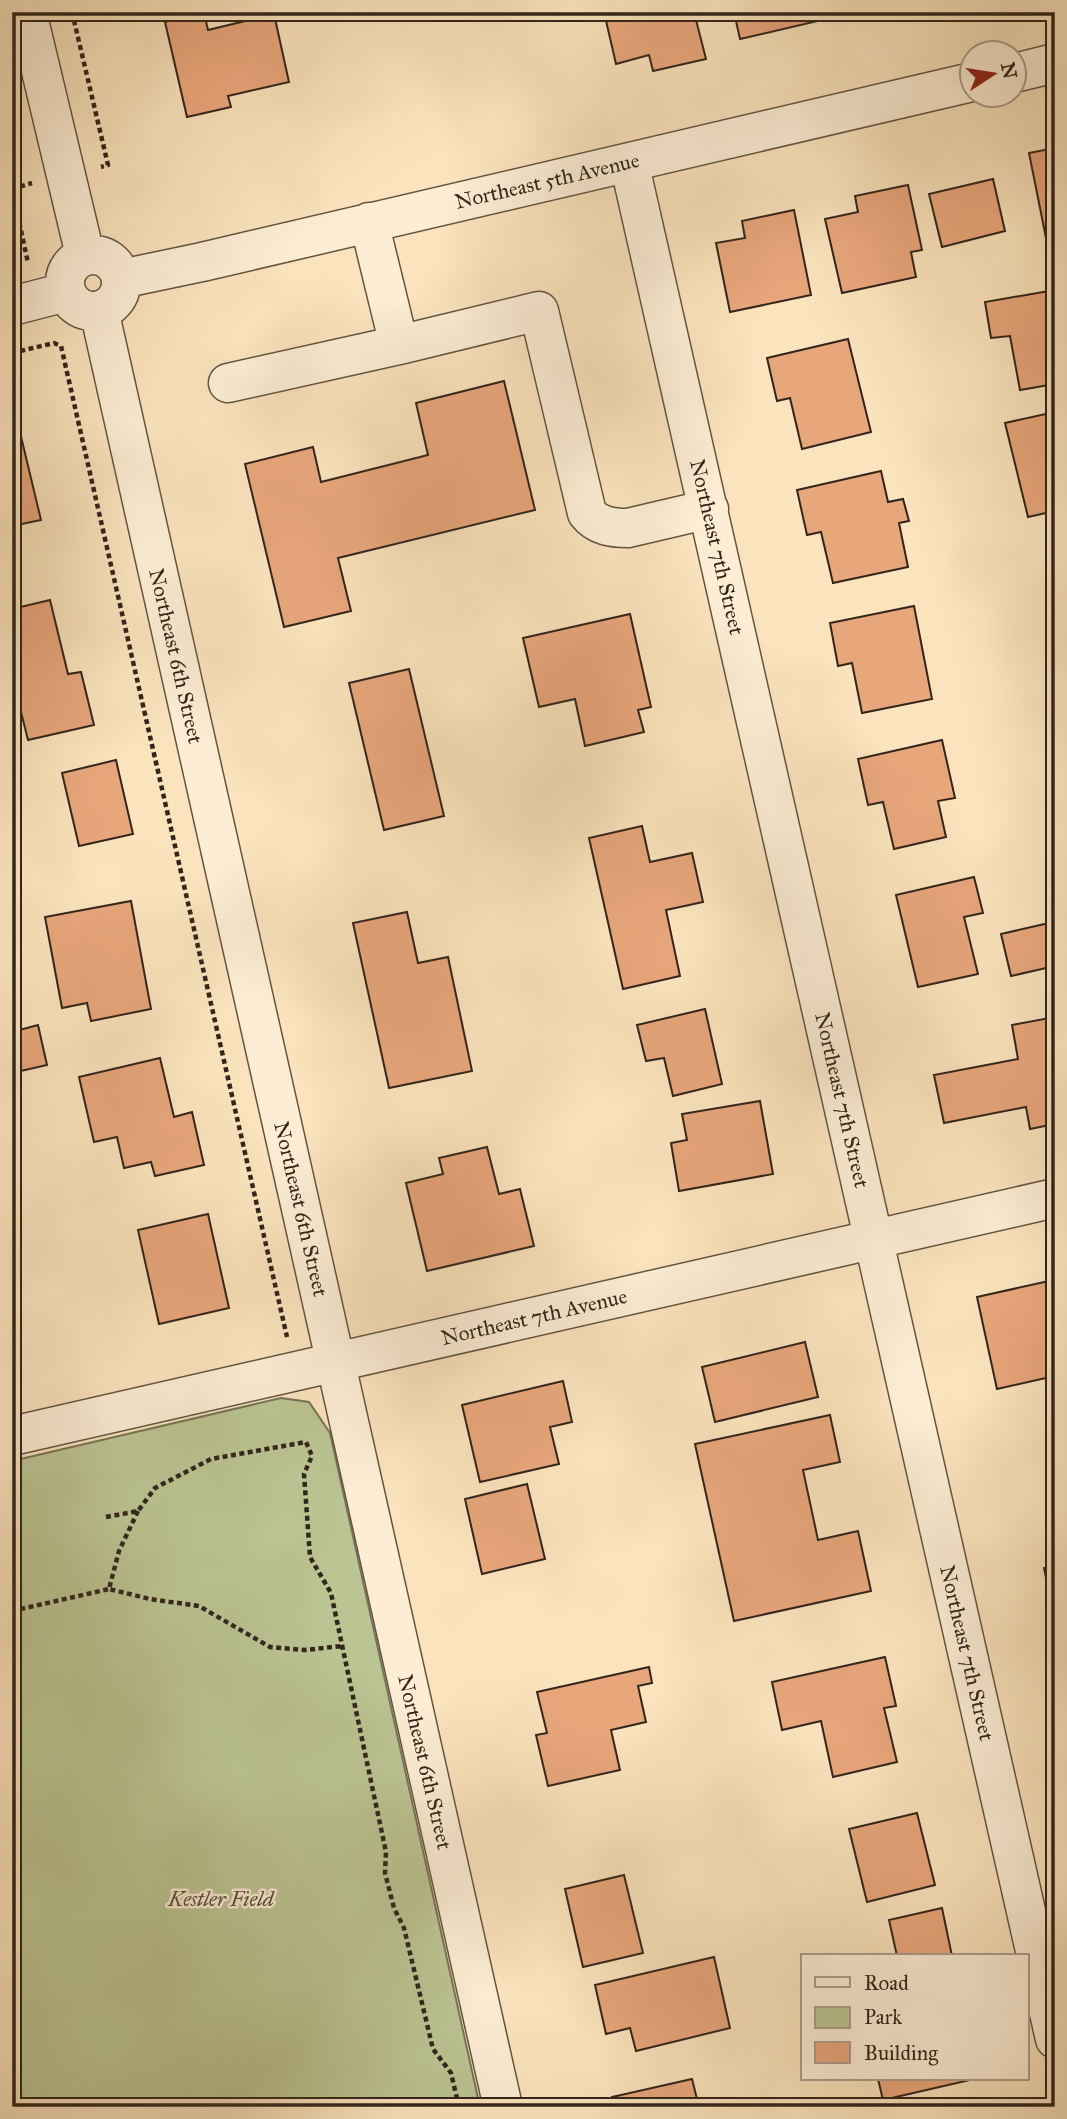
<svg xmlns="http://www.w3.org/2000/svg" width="1067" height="2119" viewBox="0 0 1067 2119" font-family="'IM FELL Great Primer',serif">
<rect width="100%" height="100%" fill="#fae3bd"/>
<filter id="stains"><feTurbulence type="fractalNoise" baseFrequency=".00286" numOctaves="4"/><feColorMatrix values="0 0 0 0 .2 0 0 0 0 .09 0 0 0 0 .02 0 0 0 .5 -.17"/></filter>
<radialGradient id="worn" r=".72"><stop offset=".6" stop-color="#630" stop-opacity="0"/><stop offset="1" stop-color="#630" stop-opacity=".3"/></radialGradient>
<path fill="#bbc493" stroke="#767458" stroke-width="2" d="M281,1398L309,1402L330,1433L480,2107H12V1461Z"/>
<path fill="#e8a67b" stroke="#32251c" stroke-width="2" d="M604,12H694L706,59L653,71L649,55L616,64Z
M734,12H821L822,20L740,39Z
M204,13L208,30L274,14L289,82L228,96L231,107L187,117L165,22Z
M1055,148V242L1047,243L1029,153Z
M993,179L1005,231L942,247L929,194Z
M908,185L922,250L911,252L916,277L842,293L825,219L858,212L855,196Z
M794,210L811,295L730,312L716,243L745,238L742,221Z
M1055,290V384L1020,390L1010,336L991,338L985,302Z
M848,339L871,432L802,449L790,398L777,401L767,358Z
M504,381L535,510L338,558L351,611L284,627L245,464L313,447L321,482L428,455L416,403Z
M12,399L41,520L12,526Z
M1055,412V511L1028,517L1005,423Z
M881,471L888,502L903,499L909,521L899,523L908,567L833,583L821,532L807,535L797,490Z
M50,600L68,674L81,672L94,725L28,740L18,700L12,701V609Z
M914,606L932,699L862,713L852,663L838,666L830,623Z
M630,614L651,707L638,710L644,732L585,746L575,699L539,707L523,638Z
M409,669L444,816L384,830L349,683Z
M942,740L955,798L938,801L946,837L894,849L883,802L868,805L858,759Z
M116,760L133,834L79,846L62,773Z
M642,826L650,862L692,853L703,902L666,910L680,976L623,989L589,838Z
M974,877L983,913L964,917L978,974L918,987L896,895Z
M131,901L151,1009L91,1021L87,1003L62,1008L45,917Z
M407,912L418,963L448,957L472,1071L389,1088L353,923Z
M1049,923L1055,947V966L1011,976L1001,934Z
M705,1009L722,1084L673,1096L664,1058L646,1061L637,1025Z
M1055,1017V1124L1030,1129L1026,1107L944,1123L934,1075L1018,1059L1012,1025Z
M38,1025L47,1065L12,1073V1032Z
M160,1058L174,1117L192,1112L204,1165L155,1176L151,1162L124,1168L117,1137L94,1142L79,1077Z
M760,1101L773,1174L679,1191L671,1143L687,1140L682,1114Z
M487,1147L499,1194L520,1189L534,1246L427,1271L406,1183L443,1174L439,1158Z
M208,1214L229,1308L159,1324L138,1230Z
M1055,1266V1376L997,1389L977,1297L1049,1281L1046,1268Z
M805,1342L818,1397L715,1422L702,1367Z
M563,1381L572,1422L550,1427L559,1464L480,1482L462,1405Z
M830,1415L840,1462L803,1470L818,1540L858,1531L871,1591L734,1621L695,1444Z
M527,1484L545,1559L482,1574L465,1499Z
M1055,1505V1539L1047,1507Z
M1055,1566V1596L1050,1597L1044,1568Z
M885,1657L896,1706L884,1708L897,1762L833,1777L821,1721L782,1730L772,1682Z
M649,1667L652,1683L638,1686L646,1722L611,1730L620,1770L548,1786L536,1735L547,1733L537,1692Z
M917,1813L935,1885L867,1902L849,1829Z
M624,1875L643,1953L583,1967L565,1889Z
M942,1908L952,1956H897L889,1920Z
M714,1957L730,2028L636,2051L630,2028L606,2034L595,1985Z
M692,2079L699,2107H614L612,2097Z
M878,2079H970V2080L883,2100Z"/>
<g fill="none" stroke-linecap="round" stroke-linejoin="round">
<g stroke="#645444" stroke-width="41">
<path id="minor" d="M27,12L85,255
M1014,73L1055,63
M629,162L1055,2039
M369,222L399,345L539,311L587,513C597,526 612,528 628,528L709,509
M65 283a28 28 0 1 1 56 0a28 28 0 1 1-56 0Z
M121,279L202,262L972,82
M12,306L66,292
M99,310L503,2107
M228,383L399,345
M12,1436L1055,1198"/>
</g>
<path stroke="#32251c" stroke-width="4.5" stroke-dasharray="5 3.5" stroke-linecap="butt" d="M72,12L108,165L101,167
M12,189L32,183
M12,189L28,263
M12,353L54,343L61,346L287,1337
M138,1511L119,1551L109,1589L150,1599L199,1606L270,1647L305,1650L342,1646
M106,1517L138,1511L155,1488L211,1459L306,1442L312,1456L304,1474L310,1557L331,1593L386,1852L385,1873L394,1908L404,1928L433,2049L451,2073L459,2107
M12,1611L109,1589"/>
<use href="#minor" stroke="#fcedd4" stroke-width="38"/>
</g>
<g text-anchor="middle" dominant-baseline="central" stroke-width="5" stroke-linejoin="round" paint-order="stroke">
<g font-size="21" fill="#32251c" stroke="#fcedd4">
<text transform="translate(547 181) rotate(-13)">Northeast 5th Avenue</text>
<text transform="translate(717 547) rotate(77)">Northeast 7th Street</text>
<text transform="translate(176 656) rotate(77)">Northeast 6th Street</text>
<text transform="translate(842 1100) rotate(77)">Northeast 7th Street</text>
<text transform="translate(301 1209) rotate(77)">Northeast 6th Street</text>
<text transform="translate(534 1317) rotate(-13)">Northeast 7th Avenue</text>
<text transform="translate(967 1653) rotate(77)">Northeast 7th Street</text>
<text transform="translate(425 1762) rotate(77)">Northeast 6th Street</text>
</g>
<g font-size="21" font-style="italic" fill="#544d3a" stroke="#fcedd4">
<text x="221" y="1899">Kestler Field</text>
</g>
</g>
<rect width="1067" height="2119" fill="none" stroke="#fae3bd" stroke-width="42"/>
<rect x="14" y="14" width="1039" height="2091" fill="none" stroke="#32251c" stroke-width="3.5"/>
<rect x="21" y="21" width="1025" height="2077" fill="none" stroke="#32251c" stroke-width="2"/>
<rect x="801" y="1954" width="228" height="126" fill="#fcedd4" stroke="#ab9d8a" stroke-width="2"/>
<rect x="815" y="1977" width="35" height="10" fill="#fcedd4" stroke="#ab9d8a" stroke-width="2"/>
<text x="864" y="1990" font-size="21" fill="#32251c">Road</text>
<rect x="815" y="2007" width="35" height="21" fill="#bbc493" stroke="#ab9d8a" stroke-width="2"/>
<text x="864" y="2024" font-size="21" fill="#32251c">Park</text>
<rect x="815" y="2042" width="35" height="21" fill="#e8a67b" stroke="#ab9d8a" stroke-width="2"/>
<text x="864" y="2060" font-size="21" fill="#32251c">Building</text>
<g transform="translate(993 74) rotate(78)"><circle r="33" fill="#fcedd4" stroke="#ab9d8a" stroke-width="2"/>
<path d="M0-5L12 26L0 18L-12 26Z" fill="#8f2418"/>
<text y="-10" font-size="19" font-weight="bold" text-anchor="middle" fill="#32251c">N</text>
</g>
<rect width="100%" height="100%" filter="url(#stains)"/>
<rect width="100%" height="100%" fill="url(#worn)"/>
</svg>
